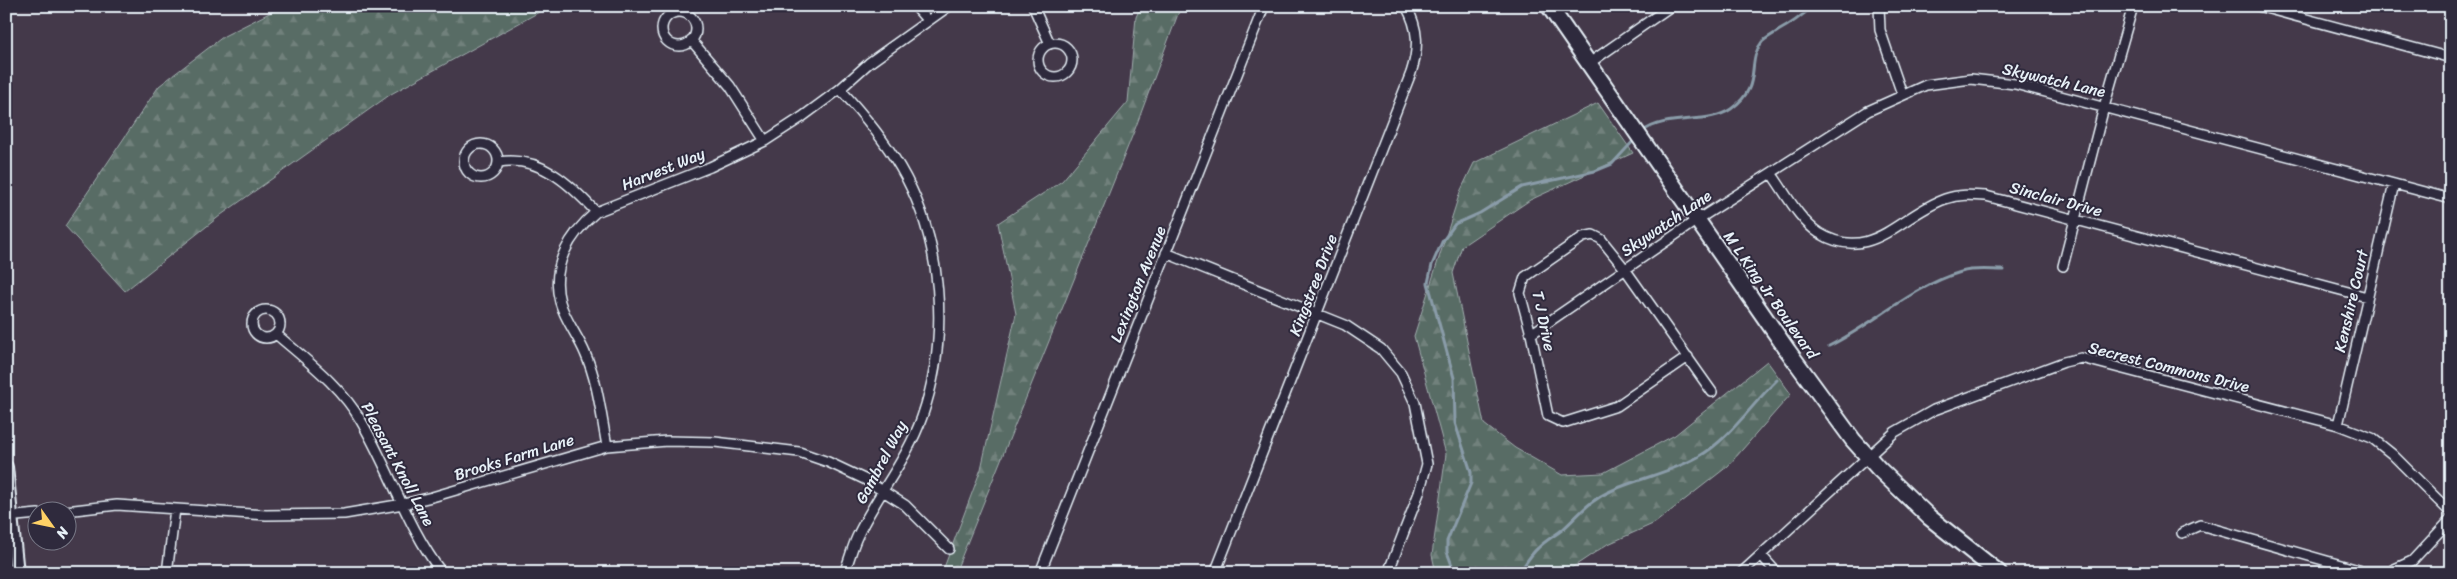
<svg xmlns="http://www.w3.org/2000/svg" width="2457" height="579" viewBox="0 0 2457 579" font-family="Sriracha,sans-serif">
<defs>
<pattern id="forest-firs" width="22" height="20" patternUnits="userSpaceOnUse" patternTransform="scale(1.25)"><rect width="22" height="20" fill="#596c65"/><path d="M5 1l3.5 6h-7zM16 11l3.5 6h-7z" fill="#71817c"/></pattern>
</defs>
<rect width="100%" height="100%" fill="#44394a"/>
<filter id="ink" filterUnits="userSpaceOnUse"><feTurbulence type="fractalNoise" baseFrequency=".02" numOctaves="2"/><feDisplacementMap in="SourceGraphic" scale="10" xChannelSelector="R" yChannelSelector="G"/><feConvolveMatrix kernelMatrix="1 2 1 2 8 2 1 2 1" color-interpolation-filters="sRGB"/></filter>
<g filter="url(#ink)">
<path fill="url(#forest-firs)" stroke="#a0aeae" d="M283,6H550L391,94L221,215L125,291L65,226L159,86L224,36Z
M1141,6H1181L1135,129L955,573H942L981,469L1016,314L998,223L1062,181L1128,102L1136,17Z
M1598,103L1633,153L1530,200L1462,246L1453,273L1484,424L1515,448L1562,475L1603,473L1675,435L1767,361L1791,394L1728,466L1655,523L1606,545L1564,573H1436L1432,555L1446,454L1414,336L1460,192L1474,163Z"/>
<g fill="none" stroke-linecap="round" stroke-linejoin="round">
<path stroke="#8a9ca9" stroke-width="3" d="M1642,132C1666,113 1708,125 1731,109C1764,86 1745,63 1762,42C1766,38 1774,34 1778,31C1791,24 1802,16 1813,6
M1829,346C1874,324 1913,286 1961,272C1973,268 1990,270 2004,270
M1455,573L1447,552V541L1471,483V472L1455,423L1454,378L1428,283L1432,265L1442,242L1455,224L1480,213L1522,187L1595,171L1612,164L1636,138
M1519,573C1525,565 1530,555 1538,548C1545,541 1554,536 1562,530C1580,514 1589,500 1613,490C1641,478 1671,472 1698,457C1730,439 1751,405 1777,380"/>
<g stroke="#e8f1f8" stroke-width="12">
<path id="street" d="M915,6L928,21
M1033,6L1050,44
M1879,6L1880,30L1902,94
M2258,6L2451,58
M662 29a17 17 0 1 1 34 0a17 17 0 1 1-34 0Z
M691,40L730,86L765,141
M1038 60a17 17 0 1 1 34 0a17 17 0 1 1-34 0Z
M1588,64L1671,6
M840,89C862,113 883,138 900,167C943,240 950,337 922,417C907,460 876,496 857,537C852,548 849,561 844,573
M464 161a17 17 0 1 1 34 0a17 17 0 1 1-34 0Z
M499,162C540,155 571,185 596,212
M1771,173C1785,192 1799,220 1819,233C1871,265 1901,214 1945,199C1959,194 1972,195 1986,196L2367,297
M1166,253L1345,325L1381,349L1401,373L1415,403L1427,464L1419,493L1388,573
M2063,266L2104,107L2133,6
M252 324a14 14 0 1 1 28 0a14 14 0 1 1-28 0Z
M276,334C306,360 341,386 361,421C390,470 407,527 442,573
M1531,334L1697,220L1868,111L1926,85L1971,79L2015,84L2451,199
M1688,357L1617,406L1563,423L1548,416L1531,334L1520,293L1525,277L1583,237L1593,235L1601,239L1625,269L1712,392
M2338,425L2394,184
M607,446C601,415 598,382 585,353C578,336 565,320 560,302C550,266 570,234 596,212L710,167L765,141L802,117L840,89L869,63L949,6
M57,512L117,505L266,515L344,514L403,504L432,497L607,446L667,441L715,442L799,452L828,462L864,479L905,505L949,549
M6,517L38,514
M2182,533L2200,525L2362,571H2390L2412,561L2451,519
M1761,555L1777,573
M167,573L175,509
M1040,573L1264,6
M1215,573L1411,73C1419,48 1419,29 1406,6
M1741,573L1895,432L1934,410L2064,362L2081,358L2338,425L2372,438L2392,454L2451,513"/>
</g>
<g stroke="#e8f1f8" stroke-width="16">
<path id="secondary" d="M6,467L17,573"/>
</g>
<g stroke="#e8f1f8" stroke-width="19">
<path id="primary" d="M1549,6L1788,351L1853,440L1879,469L1929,517L1999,573"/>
</g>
<use href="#street" stroke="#2f2a3d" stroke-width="9"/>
<use href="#secondary" stroke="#2f2a3d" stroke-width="12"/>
<use href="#primary" stroke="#2f2a3d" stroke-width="15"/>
</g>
</g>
<g text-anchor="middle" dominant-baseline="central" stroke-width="4" stroke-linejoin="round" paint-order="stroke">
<g font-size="16" fill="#e8f1f8" stroke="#2f2a3d">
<text transform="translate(2054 80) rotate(13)">Skywatch Lane</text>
<text transform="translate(663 169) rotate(-22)">Harvest Way</text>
<text transform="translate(2056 199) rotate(15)">Sinclair Drive</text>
<text transform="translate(1666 223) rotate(-34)">Skywatch Lane</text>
<text transform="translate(1138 284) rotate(-68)">Lexington Avenue</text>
<text transform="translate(1313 285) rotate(-69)">Kingstree Drive</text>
<text transform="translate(1771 295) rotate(55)">M L King Jr Boulevard</text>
<text transform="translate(2351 301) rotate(-77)">Kenshire Court</text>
<text transform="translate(1544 321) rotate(78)">T J Drive</text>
<text transform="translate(2169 367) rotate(14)">Secrest Commons Drive</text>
<text transform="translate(514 457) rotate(-17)">Brooks Farm Lane</text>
<text transform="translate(881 462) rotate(-62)">Gambrel Way</text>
<text transform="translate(398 464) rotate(62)">Pleasant Knoll Lane</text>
</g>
</g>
<rect width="2457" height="579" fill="none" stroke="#2f2a3d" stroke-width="25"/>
<rect x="12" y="12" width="2432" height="554" fill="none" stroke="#e8f1f8" stroke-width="2" filter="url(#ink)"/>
<g transform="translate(52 526) rotate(123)"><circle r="24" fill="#2f2a3d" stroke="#797a88"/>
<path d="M0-4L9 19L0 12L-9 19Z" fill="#ffd166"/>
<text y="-8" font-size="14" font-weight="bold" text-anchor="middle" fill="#e8f1f8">N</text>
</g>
</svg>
